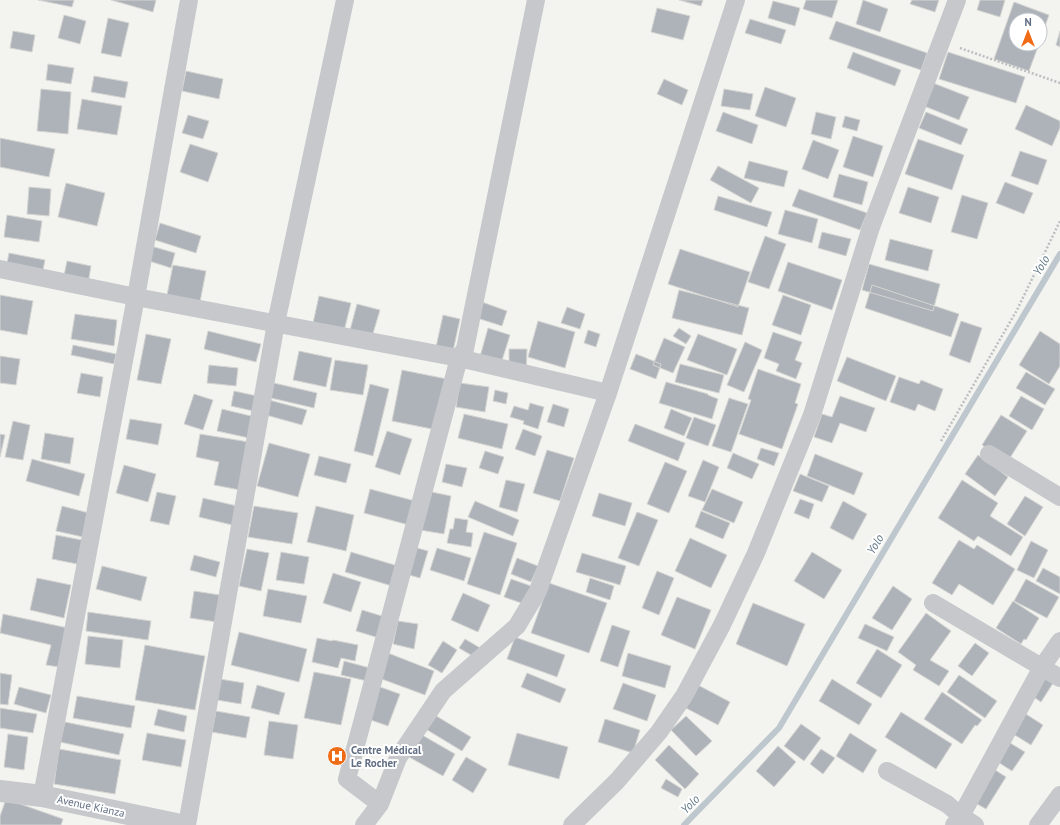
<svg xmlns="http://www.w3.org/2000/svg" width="1060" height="825" viewBox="0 0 1060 825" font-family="'PT Sans',sans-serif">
<rect width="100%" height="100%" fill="#f3f4ef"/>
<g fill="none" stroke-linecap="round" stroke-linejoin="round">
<path stroke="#bec7ce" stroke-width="6" d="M684,825L779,728L1060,254"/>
</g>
<path fill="#aeb3ba" stroke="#d5d5d2" d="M38,0H74L72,7Z
M111,0H156L153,12Z
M679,0H703L701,6Z
M806,0H838L832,18L803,9Z
M863,0L888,9L880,32L856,24Z
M912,0H939L935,12L910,4Z
M980,0H1005L1000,17L977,10Z
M773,1L800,8L795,26L768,18Z
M1014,2L1049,15L1040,40V20H1016V44H1039L1029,71L994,59Z
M657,8L690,16L683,40L651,32Z
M64,15L86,21L80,44L58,38Z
M108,18L129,23L121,57L101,53Z
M750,19L786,30L781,44L745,33Z
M836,21L927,53L921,70L829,39Z
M13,31L35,35L32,52L10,48Z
M1060,31V47L1056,45Z
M853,52L901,70L895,86L847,68Z
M948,52L1025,77L1016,103L939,79Z
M48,64L74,68L71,84L46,80Z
M186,71L223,79L219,99L182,91Z
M94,76L128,82L125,98L91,92Z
M664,79L688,90L682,105L657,94Z
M933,83L969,97L959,120L924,106Z
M765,87L796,98L786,127L755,116Z
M41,89L71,92L68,134L37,131Z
M724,89L753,94L750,110L721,106Z
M82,99L122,106L117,135L77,129Z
M1026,105L1060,121V128L1052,146L1015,129Z
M723,112L758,125L752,144L716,131Z
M816,112L836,117L831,139L811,134Z
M926,112L968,129L961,145L919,128Z
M188,115L209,121L203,139L182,133Z
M845,116L860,120L857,131L842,127Z
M853,136L883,146L873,177L843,167Z
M0,138L55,149L49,177L0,167Z
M918,139L964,155L952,190L905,174Z
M813,140L839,150L828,179L802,169Z
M190,144L218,153L208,182L180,172Z
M1020,151L1047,160L1038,185L1011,176Z
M749,161L788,171L784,187L744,178Z
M718,166L759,188L751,203L710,180Z
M839,174L868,182L862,205L833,197Z
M1005,182L1033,193L1024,214L996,203Z
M66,183L105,193L97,226L58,217Z
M29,187L51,189L49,216L27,214Z
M908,187L939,197L931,223L899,213Z
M799,189L867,213L860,230L792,206Z
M962,195L988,203L977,239L951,232Z
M718,196L772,212L767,227L714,210Z
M785,210L818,219L812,243L778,234Z
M7,215L42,221L39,242L4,237Z
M160,223L201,236L196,253L155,240Z
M822,232L851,239L846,256L818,248Z
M765,236L786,244L769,289L748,282Z
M890,239L933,250L928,271L885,260Z
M151,246L175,253L171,268L146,260Z
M680,249L750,272L738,307L668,284Z
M9,253L45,260L40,285L4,278Z
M67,261L91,266L86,295L61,290Z
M788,262L842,280L832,310L778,291Z
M869,264L940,284L933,311L862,290Z
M173,265L206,271L199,307L166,300Z
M872,285L959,314L951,337L865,308Z
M679,290L749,308L742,335L672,318Z
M0,295L33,301L27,335L0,330Z
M783,295L811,305L801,335L772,325Z
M319,296L351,303L342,339L311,332Z
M482,302L507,311L502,326L477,318Z
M357,304L380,310L371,340L349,334Z
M567,307L585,314L580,329L561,323Z
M75,314L117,320L114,346L71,339Z
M443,315L460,319L453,351L436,347Z
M538,321L575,332L565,368L528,357Z
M961,321L982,328L970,363L949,355Z
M488,328L510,335L499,370L478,364Z
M679,328L691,336L686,344L673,336Z
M588,330L600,334L596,347L584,343Z
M208,331L261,344L256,362L204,349Z
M1040,331L1060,344V366L1049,384L1019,365Z
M773,332L802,342L795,360L802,363L796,379L776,371L779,364L764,358Z
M146,334L171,339L161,384L137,380Z
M698,334L737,349L727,375L687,360Z
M664,338L685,347L673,373L653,365Z
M745,342L762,350L744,392L727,385Z
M73,345L116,354L114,364L71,355Z
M509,349H527L526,377L509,376Z
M299,351L332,358L326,387L293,380Z
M636,354L661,364L656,379L630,369Z
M0,356L20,359L16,385L0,383Z
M847,357L896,376L886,401L837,381Z
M335,360L368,365L363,395L330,390Z
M680,364L724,375L719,393L675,382Z
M209,365L238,368L236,386L207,383Z
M758,369L801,384L795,403L798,404L782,449L739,434L751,400L748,399Z
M402,370L447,379L437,430L392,421Z
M1026,372L1055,389L1045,405L1016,388Z
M81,373L103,377L100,397L77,393Z
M899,377L919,384L921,380L943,389L935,411L918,404L915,411L890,402Z
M666,382L708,394V395L718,399L712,419L659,403Z
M274,383L317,393L314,408L271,398Z
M460,383L489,387L485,412L456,407Z
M370,384L389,389L373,456L354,451Z
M495,390L508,393L506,404L493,401Z
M234,391L257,396L253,411L231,406Z
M194,394L213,400L203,430L184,424Z
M840,396L875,408L866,432L840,423L832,443L814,437L822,414L832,417Z
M1021,396L1044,409L1032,430L1009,416Z
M729,398L748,404L731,452L712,446Z
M269,400L307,410L302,425L266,415Z
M530,403L544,407L538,429L523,424L524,421L510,417L514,406L528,410Z
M553,404L569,409L564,427L547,422Z
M222,409L255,417L249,438L217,431Z
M671,409L692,418L684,436L664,428Z
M464,414L508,424L502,449L458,438Z
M1001,415L1027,431L1008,461L982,445Z
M694,417L716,425L708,446L686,438Z
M130,419L162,424L158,445L126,439Z
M13,421L30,425L23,460L5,457Z
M635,424L685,443L678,461L628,441Z
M523,429L542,436L535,456L515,449Z
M387,431L412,439L400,475L375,467Z
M45,433L74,438L70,464L41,459Z
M0,434L5,435L0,457Z
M200,434L249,442L240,490L214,485L219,462L196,457Z
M269,443L310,454L298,497L257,486Z
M761,448L779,453L774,466L757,459Z
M547,450L574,458L560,501L533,493Z
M485,451L504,457L498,474L479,468Z
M733,453L759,464L752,479L727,468Z
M815,454L863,473L854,495L807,476Z
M978,455L1008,477L995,496L965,474Z
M319,456L351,464L346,483L314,475Z
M32,459L85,474L79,496L26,481Z
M703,460L719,467L705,502L688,496Z
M665,462L687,471L669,513L647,504Z
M446,464L467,468L462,487L442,482Z
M124,465L156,474L148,502L116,493Z
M800,474L829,486L822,502L793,491Z
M506,480L525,484L517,512L499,507Z
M962,480L998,503L990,516L1023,537L1011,556L978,536L974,541L938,518Z
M370,489L415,501L409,525L364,513Z
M712,489L743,502L734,523L702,510Z
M427,491L451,496L444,534L420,530Z
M157,492L176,496L169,525L150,521Z
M599,493L632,503L625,526L592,516Z
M1025,496L1043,507L1025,536L1007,524Z
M203,498L237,506L232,525L199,517Z
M800,499L814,504L809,519L794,513Z
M475,501L519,520L513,536L468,517Z
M843,501L867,514L853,540L830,528Z
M62,506L89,513L83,537L56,531Z
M254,506L298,513L292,544L248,537Z
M316,506L354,515L346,551L307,542Z
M701,511L730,523L723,539L695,527Z
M637,512L658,520L639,566L618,558Z
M455,518L468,520L466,532L473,533L471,547L447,543L450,529H453Z
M484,532L517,543L500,595L467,584Z
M56,535L82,540L77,564L52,559Z
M690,538L727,555L711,588L675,571Z
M959,540L974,549L977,545L1015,569L993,605L959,584L952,595L932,583Z
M1031,541L1048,550L1034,578L1017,570Z
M417,548L428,551L420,578L409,575Z
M437,548L471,558L464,581L430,570Z
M247,549L269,553L261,591L239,586Z
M281,552L309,557L304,584L276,580Z
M351,552L398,566L392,586L345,572Z
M812,552L842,570L824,599L794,581Z
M582,553L626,566L620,585L576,572Z
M194,555L220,562L216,577L190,570Z
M517,558L538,566L531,582L511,574Z
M102,566L147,577L141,601L96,589Z
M1043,568L1060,577V594L1036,581Z
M657,571L674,578L659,615L642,608Z
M333,573L361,582L351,612L323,603Z
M37,578L71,585L64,618L30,610Z
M590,578L614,586L610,600L586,592Z
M511,579L534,587L527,605L504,597Z
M1026,579L1059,597L1047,618L1014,601Z
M549,583L607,603L589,653L531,633Z
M893,586L912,599L892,630L872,618Z
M268,589L307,596L301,623L263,616Z
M194,591L220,595L217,622L190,618Z
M463,593L490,605L478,632L451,620Z
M677,597L711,610L695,649L661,635Z
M1013,601L1039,618L1026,640L1024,639L1021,644L996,628Z
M753,603L805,624L787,666L736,644Z
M362,610L385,617L379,638L356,631Z
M88,612L151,621L148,640L86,631Z
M926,613L951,631L930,660L949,671L939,686L913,670L916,665L898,652Z
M3,614L68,628L59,667L46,665L51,645L0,633Z
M398,621L418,624L414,649L393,644Z
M865,624L894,637L887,651L858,638Z
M612,625L630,631L618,667L600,661Z
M239,632L307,649L299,682L231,665Z
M88,636L123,640L120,668L85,664Z
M515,637L565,655L557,677L507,659Z
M317,638L332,641L333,640L358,645L355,661L341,658L338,668L312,662Z
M465,639L482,649L476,658L459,648Z
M443,641L457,650L442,673L428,665Z
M975,643L989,653L972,676L958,666Z
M145,645L205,656L195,710L135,700Z
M877,649L902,665L881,698L856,683Z
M388,653L434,671L425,695L379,678Z
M628,653L671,666L665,688L622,676Z
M344,661L370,668L367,681L341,675Z
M1041,670L1055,680L1041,702L1026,692Z
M314,672L351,679L341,725L304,718Z
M0,673L12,675L8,705L0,704Z
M527,673L566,689L560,703L521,687Z
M959,675L997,701L985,718L947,692Z
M220,679L244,683L241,704L217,700Z
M832,679L872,704L859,725L819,701Z
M623,683L656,695L647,721L613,709Z
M696,684L730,702L718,725L684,707Z
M257,685L285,693L279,715L251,708Z
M19,687L51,695L46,713L14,704Z
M380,687L400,694L388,726L368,719Z
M942,692L982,720L977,726L975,725L962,744L924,719Z
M77,696L135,706L131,728L73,718Z
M0,708L37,714L33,733L0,728Z
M158,709L187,716L184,732L154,725Z
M1018,709L1043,725L1031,745L1005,729Z
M216,711L250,717L246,738L212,732Z
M901,712L952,744L936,769L885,737Z
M433,714L471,737L462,751L424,728Z
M686,716L712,741L696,756L671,730Z
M605,719L640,730L633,753L598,742Z
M269,721L298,725L293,759L264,755Z
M65,722L124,734L119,755L60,742Z
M801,724L821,738L804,761L784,746Z
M147,733L186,740L181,767L142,760Z
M517,733L568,747L559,779L508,765Z
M850,733L877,750L863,773L836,756Z
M8,734L28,737L24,770L4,767Z
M422,735L455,754L443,776L409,757Z
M1002,738L1025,752L1012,771L990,757Z
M669,745L699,774L685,789L655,760Z
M778,746L796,762L774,787L756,771Z
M59,749L121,760L115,794L54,784Z
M821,749L835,758L823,774L810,764Z
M466,757L487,769L473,793L452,780Z
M992,768L1006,777L986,809L972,801Z
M666,779L682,789L678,797L661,788Z
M6,799L63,819L61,825H0V816Z"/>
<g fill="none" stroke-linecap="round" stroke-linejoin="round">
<path stroke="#bdbec1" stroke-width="2.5" stroke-dasharray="2 2" stroke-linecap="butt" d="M960,48L1060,83
M941,441L1017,310L1060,221"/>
<path stroke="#c6c8cc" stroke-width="18" d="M0,269L136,297L459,358L608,393
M989,454L1060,497
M933,603L1060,678
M887,771L947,804L961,816L975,825
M42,796L136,297L189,0
M380,804L347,779L459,358L465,349L536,0
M187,825L276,323L345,0
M364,825L380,804L398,758L443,691L517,626L538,591L608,393L736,0
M572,825L617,781L659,732L684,696L722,625L756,553L812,415L871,227L957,0
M954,825L961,816L1042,667L1060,641
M1038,825L1060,795"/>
<path stroke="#c6c8cc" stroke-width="22" d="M0,791L42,796L181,825"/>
</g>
<defs>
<g id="hospital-disc" transform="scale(1)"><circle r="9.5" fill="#ef6b15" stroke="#fff"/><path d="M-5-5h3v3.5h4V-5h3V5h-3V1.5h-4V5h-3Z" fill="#fff"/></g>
</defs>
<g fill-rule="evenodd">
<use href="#hospital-disc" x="337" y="756"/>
</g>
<g text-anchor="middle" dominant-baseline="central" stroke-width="4" stroke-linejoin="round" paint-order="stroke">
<g font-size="11" font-weight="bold" fill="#616e83" stroke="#fff" text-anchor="start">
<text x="351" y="750">Centre Médical<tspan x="351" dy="13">Le Rocher</tspan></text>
</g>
<g font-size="11" fill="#616e83" stroke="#fff">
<text transform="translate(91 806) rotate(12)">Avenue Kianza</text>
</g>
<g font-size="12" font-style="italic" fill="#617787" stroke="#fff">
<text transform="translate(1041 265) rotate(-59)">Yolo</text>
<text transform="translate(875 544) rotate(-59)">Yolo</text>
<text transform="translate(690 804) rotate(-46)">Yolo</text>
</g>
</g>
<g transform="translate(1028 32)"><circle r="19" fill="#ffffff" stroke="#c0c5cd"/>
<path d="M0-3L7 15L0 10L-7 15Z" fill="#ef6b15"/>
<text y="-6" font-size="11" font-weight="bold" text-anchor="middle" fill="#616e83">N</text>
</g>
</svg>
